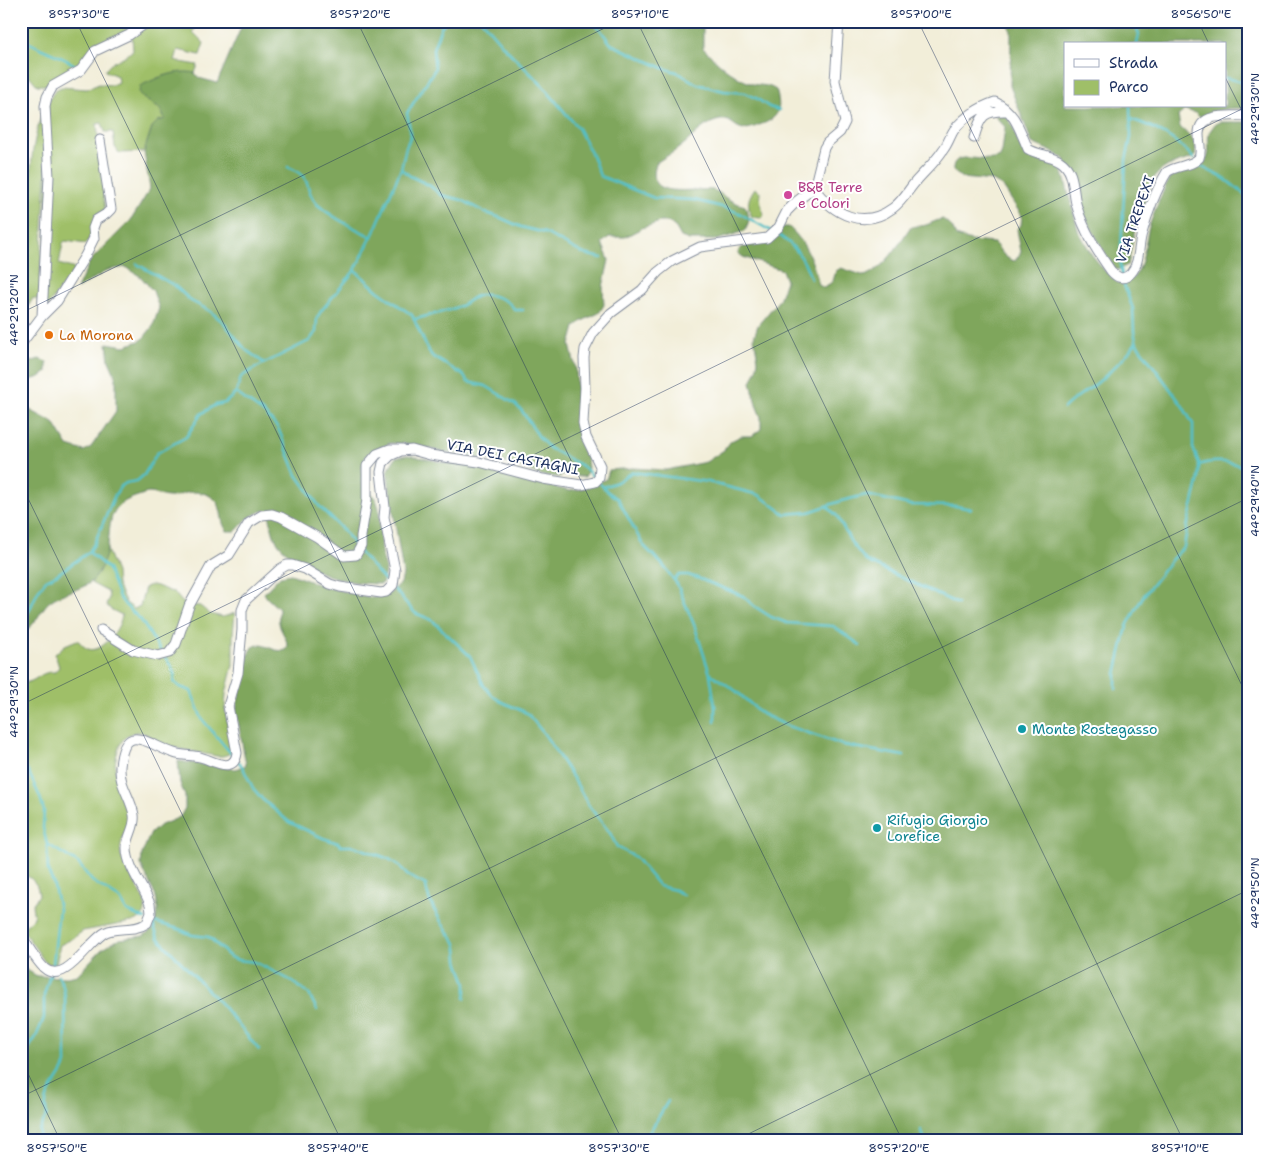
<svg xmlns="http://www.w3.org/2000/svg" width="1269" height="1161" viewBox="0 0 1269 1161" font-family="'Shantell Sans',sans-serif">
<rect width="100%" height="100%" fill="#fff"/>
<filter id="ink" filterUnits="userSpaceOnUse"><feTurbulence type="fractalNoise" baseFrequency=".02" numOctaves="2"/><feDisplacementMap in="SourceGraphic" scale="10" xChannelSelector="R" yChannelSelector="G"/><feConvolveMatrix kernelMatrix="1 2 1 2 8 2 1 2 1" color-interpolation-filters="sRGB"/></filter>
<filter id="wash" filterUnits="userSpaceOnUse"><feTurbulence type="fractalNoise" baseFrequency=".0096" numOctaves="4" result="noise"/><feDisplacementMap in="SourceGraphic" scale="20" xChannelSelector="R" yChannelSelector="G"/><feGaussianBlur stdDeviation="1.12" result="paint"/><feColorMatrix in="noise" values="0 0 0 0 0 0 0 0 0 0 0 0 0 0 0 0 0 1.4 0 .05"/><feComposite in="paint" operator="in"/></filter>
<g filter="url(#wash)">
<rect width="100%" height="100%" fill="#f2eed9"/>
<path fill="#9fbf68" stroke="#5d7763" d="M21,21H143C126,34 107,42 89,54C72,65 61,88 37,85L21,66Z
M154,21H191L196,27L193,32L204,43L200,55L178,50L175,61L198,65L195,73H176L157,78L143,98L160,109L165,119L152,127L144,152L119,153L115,147L113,132H105L102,123L97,124L105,210L86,244L65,241L63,243L59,264L75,269L47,307L45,304L48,102L55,90L61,87L87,89L99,84L112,85L118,82L117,76L105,71C111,60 124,59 133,50L132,37Z
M42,114L46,173L39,300L33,298L23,315L21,314V234L28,192L32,193C33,184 30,177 31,169C32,151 36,131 42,114Z
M755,188L760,192L761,206L764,214L761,218L752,217C747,205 747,199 755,188Z
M107,550L116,572L117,585L126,603L134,609L140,606L145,587C157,581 162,591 174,592L182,602L188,605L200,606L210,614L223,617L235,613L233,634V665L226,693L225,708L231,746L229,754L223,756H216C197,752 175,750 157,741C150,738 145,731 137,732C129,733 123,738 120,745C112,763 115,780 122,797C125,802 128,808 128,815C129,828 118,841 121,855C123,870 152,900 144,914C142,918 136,920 132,922L83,931L72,939L60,945L56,964H49L45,962L22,929L34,918L32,905L39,895C38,883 32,878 21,873V683C38,683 38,671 55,672L59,667L55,654L65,645L77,640C80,642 83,646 86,648C101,657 121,627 122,615L110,609L106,604L109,598L108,592L91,583L97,575Z"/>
<path fill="#7fa65c" stroke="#4d6a5d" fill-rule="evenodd" d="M245,21H703V48C716,61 733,77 750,83C760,87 766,83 776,90C782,109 779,119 759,125C755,127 749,129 744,129C733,128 731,116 716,121C700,126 692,139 679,148C672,154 664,157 656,163C644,202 692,187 713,190C721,192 723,197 730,200C734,203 740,204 745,206C750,216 750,221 745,231L717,240H689L681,237L676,228L669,222H660L642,228L625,237H609L602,243L609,260L603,287L604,305L599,313L582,321L575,327L570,345L576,370L580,442L587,459L588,468L585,477L576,476L567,473L559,477L543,476L511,464L447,453L410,444L391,443L374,450L366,456L362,467L363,485L376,499L379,508L381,552L386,569L382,584C351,584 324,577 298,560C291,555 282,549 278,543C271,532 272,521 267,510C252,513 246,520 236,531H227C220,521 223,516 219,506C215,494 197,490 186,493C180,494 175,498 168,497C162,497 156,493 149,493C145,493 139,496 135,497C105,507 112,525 107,550C106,557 101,568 97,575C88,591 63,590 49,602C39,611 35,629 21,632V460C29,445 33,439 21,425V402L30,410L54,423L68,446L84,451L91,447L116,411V377L109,361L107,343L125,346L142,340L153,326L159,308L153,291L141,277L126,267L108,270L77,289L90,261L131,220L150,189L144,152L152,127L158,121L165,119L160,109L143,98L139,93L140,86C157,78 176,69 195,73L199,78L217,83L243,23Z
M1006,21H1248V109C1231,106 1216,110 1201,118L1195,113L1185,110L1178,116L1180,127C1191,138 1198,140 1195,157L1168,166L1160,171L1154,178L1135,229L1128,265L1117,270L1114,268L1089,225L1082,208L1079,185L1064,159L1057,154L1032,143L1010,86L1011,31ZM1065,44H1225V106H1065Z
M1001,115H1005L1012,124L1018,143L1025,153L1055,164L1063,172L1078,230L1092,255L1105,271L1118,283C1146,284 1143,243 1150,224C1154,213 1166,180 1175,173C1183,167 1198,170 1206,160C1211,153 1207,142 1209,134C1210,130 1213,127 1215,124L1220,122H1248V1140H21V961L27,970L37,976L67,977L77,975L101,950L110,944L120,939L143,936L153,929L158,908L156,897L141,865L142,854L150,834L159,826L180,817L185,808V796L180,783L178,761L235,769L246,765L236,710L250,650C261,637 272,654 285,650L288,646C283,628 277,631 279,609L267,598L264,593L280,576L291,574L325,587L373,598L390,593L401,583L403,574L387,471L396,457L408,455L447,463L476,465L506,476L570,491L581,489L606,479L609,470L633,468L666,470L706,462L724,450L731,441L741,436H752L761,429V417L756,405L751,382L756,371L758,360L754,337L758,325L779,300L786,281L782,270L743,257L738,253L740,248C758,243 772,243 783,227H789C807,244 813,262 819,285L824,288L833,281L836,271L841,268L865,276C886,267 897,247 909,229C916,224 919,227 926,225C932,223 936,220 943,219L952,227L956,236L971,241L994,243C1001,250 1004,259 1015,261L1021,252L1017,229L1021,225L1022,216L1003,187L993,181L962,178L953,171C951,147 986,165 1000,157L1002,152L1005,127L995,116Z
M39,359L47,362V372L40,377L21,383V365Z"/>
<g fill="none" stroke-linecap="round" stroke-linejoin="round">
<path stroke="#52c0c8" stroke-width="2.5" d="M482,21L505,48L542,85L578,128L592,155L600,176L654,198L694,200L726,208L739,213L771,231
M589,21L599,28L611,44L663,68L677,72L697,84L724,91L745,93L756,98L769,107L779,110
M814,21L821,27
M1132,21L1135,24L1139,34L1137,44
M21,38C40,50 62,55 80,68
M1225,78L1239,81L1248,86
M1130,119C1153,126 1179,140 1194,159
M1198,163L1202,167L1225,179L1248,197
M288,167C316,178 302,190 318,205C334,219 353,227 372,237
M401,169L410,176L429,185L441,195L462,200L484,212L501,218L521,227L545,233L584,254L602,258
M775,233C793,243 805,259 811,279
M137,264L175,286L191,301L210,311L223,322L246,350L264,363
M355,270L378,291L412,315L428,350L432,356L463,375L468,382L486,386L515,404L522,411L539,437L549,448L584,467L608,492L618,499L643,545L662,564L677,584L695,627L710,674L715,706V721
M415,319C430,315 446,312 460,306C466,304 471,298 477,296C490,292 508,299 515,310H523
M236,393L265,414L278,428L297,475L319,506L344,531L361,554L389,585
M1064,408C1072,399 1082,394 1092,387C1103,379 1130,353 1136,342
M1199,465C1214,459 1233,462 1248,468
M603,487L617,482L632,472L708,482L759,495L785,514L809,512L841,501L866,495L910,505L956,506L971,509
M827,506L837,516L851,542L866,561L958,604
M89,552L108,569L119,597L125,605L141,620L161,652
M674,580L679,575H688L700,579L743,596L754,606L771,617L787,623L833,626L860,645
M393,588L415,613L432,620L470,656L484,686L493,696L500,701L527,713L545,735L575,781L589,806L610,833L617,847L635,857L659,886L675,890L683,895
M21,618L29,611L38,591L46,580L56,575L89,552L94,544L115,495L120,487L126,483L137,481L144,475L157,453L186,437L201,414L215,405L225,403L236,393L241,377L257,367L309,341L316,332L317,318L321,311L355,270L374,232L401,169L406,147L411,135L407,113L435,69L433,49L441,27L446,21
M164,656C171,665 176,671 174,682L180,687L191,691L202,719L233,756
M711,674L736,691L762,714L788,726L843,745L904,756
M1116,689V674L1127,626L1142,598L1172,559L1184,547L1188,523L1199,478V463L1193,448V424L1182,405L1137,344L1134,332L1133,309L1124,285L1120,265L1126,160L1131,137L1130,106
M237,760L242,766L253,788L262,799L289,822L323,838L338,843L341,846H354L389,859L400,866L407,875L426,885C427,901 439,918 447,931C450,935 455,940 456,944C458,950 457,958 459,964C464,979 468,980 465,998
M21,763L29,773L40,797L44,811L43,828L47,844L48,872L53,882L59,909L53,964L44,995V1018L36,1037L25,1054L21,1056
M47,844L78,863L92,881L120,899L127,911L145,919
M150,921L179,929L192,935L209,937L230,957L238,960L255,962L290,980L309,994L317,1010
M152,921L158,938L222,1005L259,1050
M921,1130L925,1140
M39,1140V1130L47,1114C40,1092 63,1080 66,1063L65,997L63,986L58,975
M645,1140L668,1101"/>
</g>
</g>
<g filter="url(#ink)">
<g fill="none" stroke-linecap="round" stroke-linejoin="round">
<g stroke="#868e9c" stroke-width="11">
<path id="minor" d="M974,138C980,116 984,110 1007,111
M814,188C834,215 863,230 893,208C904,200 909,188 918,179C927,169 936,161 943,150C948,144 950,136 954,130C964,117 980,107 995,102C1015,111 1020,131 1028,149C1038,155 1051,155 1060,161C1076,171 1072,193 1077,207C1084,231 1097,251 1111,271C1117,278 1124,281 1131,273C1140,263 1138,246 1142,233C1147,214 1157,188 1167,172C1177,165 1191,167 1199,158C1202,150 1199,143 1199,135C1198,111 1233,116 1248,116
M814,188L824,148L827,143L840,132L845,122L835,81L839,21
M42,316L57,301L85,256L94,238L93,228L96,220L106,214L111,209L100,140
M21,344L42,316L49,177L45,106L47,97L53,86L81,70L95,51L129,35L149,21
M101,630L133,650L158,656L169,653L176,644L189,606L211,566L229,555L249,523L262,515L272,514L281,517L317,537L344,556L356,555L361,546V536L367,500V466L377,454L390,449H402
M21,936C28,946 35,959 44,968C65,987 89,940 106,932C119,926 134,932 147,923L151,913L150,904C143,886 127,867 127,848C127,836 136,827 134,815C131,798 119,785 120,767C124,719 148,745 174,753C182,756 191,755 200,757C212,760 234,775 237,753L228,706L238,673L242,630V610L246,600L280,569L287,565H292L305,569L330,584L340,587L381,593L386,592L393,585L395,570L384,517L385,507L381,472L383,463L390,456L401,451L412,450L430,455L479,462L543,479L581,485L595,482L599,478L600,466L586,437L583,423L585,388L584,358L585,349L593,333L611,313L642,290L658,272L672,261L700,247L767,238L779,227L787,211L797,201L814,188"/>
</g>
<use href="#minor" stroke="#fff" stroke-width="9"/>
</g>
</g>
<path fill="none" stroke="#1b2f5e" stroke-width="1" stroke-opacity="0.45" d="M76,21L622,1140M357,21L902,1140M637,21L1183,1140M918,21L1248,698M1198,21L1209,44M1225,77L1248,123M21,313L619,21M21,484L341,1140M21,705L1248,106M21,1059L60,1140M21,1097L1248,498M736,1140L1248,890"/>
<circle fill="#d1479c" stroke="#fff" stroke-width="2" cx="788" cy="195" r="5"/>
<circle fill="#e8710a" stroke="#fff" stroke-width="2" cx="49" cy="335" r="5"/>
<g fill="#0f9aa8" stroke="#fff" stroke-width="2">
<circle cx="1022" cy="729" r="5"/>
<circle cx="877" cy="828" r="5"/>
</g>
<g text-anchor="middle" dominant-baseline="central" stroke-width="4" stroke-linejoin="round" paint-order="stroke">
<g font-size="14" fill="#b23c85" stroke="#fff" text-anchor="start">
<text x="798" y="187">B&amp;B Terre<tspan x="798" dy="16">e Colori</tspan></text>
</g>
<g font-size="14" fill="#1b2f5e" stroke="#fff">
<text transform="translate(1135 219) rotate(-71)">VIA TREPEXI</text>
<text transform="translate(513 457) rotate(11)">VIA DEI CASTAGNI</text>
</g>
<g font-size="14" fill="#c56008" stroke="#fff" text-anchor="start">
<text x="59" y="335">La Morona</text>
</g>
<g font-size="14" fill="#0d838f" stroke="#fff" text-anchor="start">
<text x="1032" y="729">Monte Rostegasso</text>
<text x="887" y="820">Rifugio Giorgio<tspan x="887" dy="16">Lorefice</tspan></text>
</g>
</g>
<rect width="1269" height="1161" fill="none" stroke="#fff" stroke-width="55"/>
<rect x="1064" y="42" width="162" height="65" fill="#ffffff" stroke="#a4acbf"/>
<rect x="1074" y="59" width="25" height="8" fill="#ffffff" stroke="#a4acbf"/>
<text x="1109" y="68" font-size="15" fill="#1b2f5e">Strada</text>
<rect x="1074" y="80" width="25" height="15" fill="#9fbf68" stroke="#a4acbf"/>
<text x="1109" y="92" font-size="15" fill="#1b2f5e">Parco</text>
<rect x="28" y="28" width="1214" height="1106" fill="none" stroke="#1b2f5e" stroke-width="2"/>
<g font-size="12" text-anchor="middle" fill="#1b2f5e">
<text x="79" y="18">8°57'30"E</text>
<text x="360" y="18">8°57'20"E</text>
<text x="640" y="18">8°57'10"E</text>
<text x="921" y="18">8°57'00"E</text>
<text x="1201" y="18">8°56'50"E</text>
<text transform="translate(1255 109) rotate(-90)" y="4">44°29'30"N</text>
<text transform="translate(14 310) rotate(-90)" y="4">44°29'20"N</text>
<text transform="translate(1255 501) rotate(-90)" y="4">44°29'40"N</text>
<text transform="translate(14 702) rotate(-90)" y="4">44°29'30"N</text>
<text transform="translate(1255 893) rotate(-90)" y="4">44°29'50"N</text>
<text x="57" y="1152">8°57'50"E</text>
<text x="338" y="1152">8°57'40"E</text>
<text x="619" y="1152">8°57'30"E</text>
<text x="899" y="1152">8°57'20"E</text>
<text x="1180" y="1152">8°57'10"E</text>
</g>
</svg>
